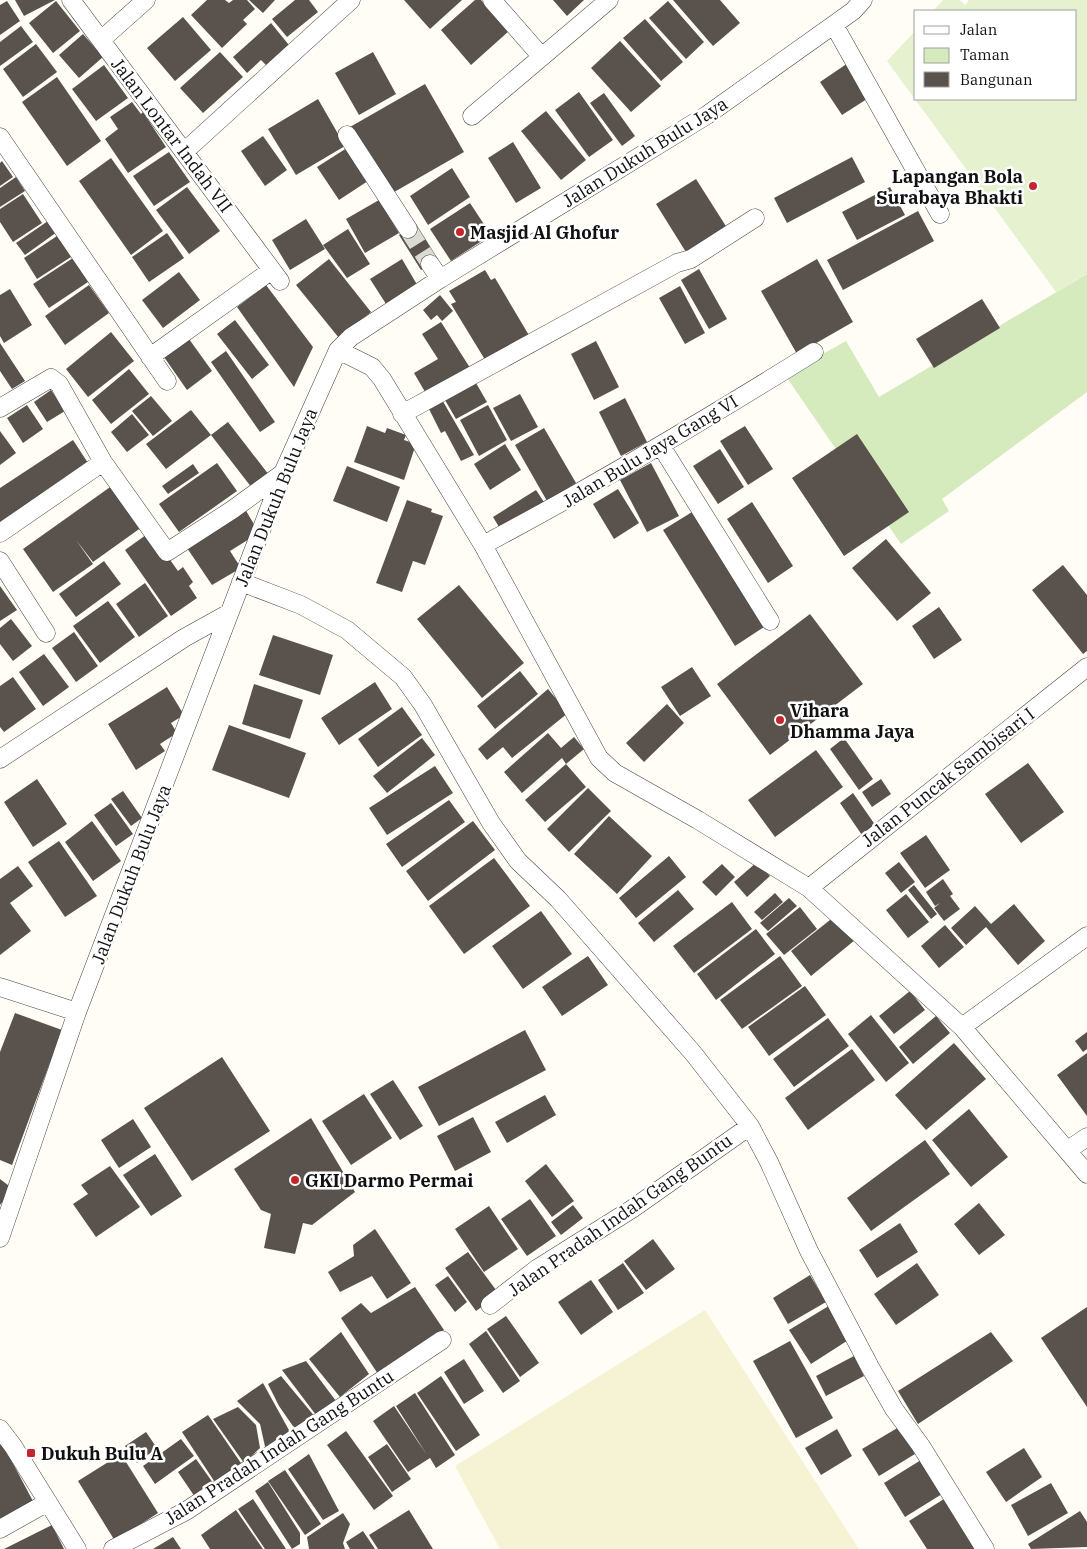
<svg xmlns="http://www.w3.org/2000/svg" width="1087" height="1549" viewBox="0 0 1087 1549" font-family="'IBM Plex Serif',serif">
<rect width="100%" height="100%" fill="#fffdf5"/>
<path fill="#f6f3d4" d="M705,1310L859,1549H500L455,1466Z"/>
<path fill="#d5ebbd" d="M1087,274V392L942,499L949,511L901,544L785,375L846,341L879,397Z"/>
<path fill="#e6f2cf" d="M943,0H960L965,5L969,0H1087V274L1056,292L887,61L916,30V99H1076V11H933Z"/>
<path fill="#5a524d" d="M15,0H55L24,16Z
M207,0H225L229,3L233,0H247L255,9L243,20L247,24L222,48L191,15Z
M249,0H275L263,13Z
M295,0H309L318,12L287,37L272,19Z
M404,0H462L430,29Z
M475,0H481L509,31L471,65L441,30Z
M553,0H584L567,16Z
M673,0H720L740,23L713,46Z
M7,1L20,21L0,35V5Z
M56,1L80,31L53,53L29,23Z
M668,1L704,42L686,59L649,18Z
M183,17L211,50L175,81L147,48Z
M645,19L683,62L661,81L623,38Z
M271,23L293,50L271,70L261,60L247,73L233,57Z
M21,26L33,42L0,66V42Z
M83,34L103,57L79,78L59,55Z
M620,41L661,86L631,112L591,68Z
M36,44L57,72L23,97L3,69Z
M220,52L243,77L203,113L180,88Z
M373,52L396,94L359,115L335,73Z
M848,63L870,97L842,115L820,82Z
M104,65L128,98L96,121L72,89Z
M57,77L101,141L67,166L22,102Z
M425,84L464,152L389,195L350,127Z
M579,92L613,140L589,157L555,110Z
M604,93L635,136L622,146L590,103Z
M318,99L345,146L296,175L268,129Z
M132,102L141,114L143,112L166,147L128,173L105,139L118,129L110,117Z
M546,111L586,160L561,180L521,131Z
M263,136L287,170L265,186L241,151Z
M513,142L541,188L516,203L488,158Z
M350,146L371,179L339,200L317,167Z
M169,152L190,182L154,206L133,176Z
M852,157L865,182L787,223L774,198Z
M111,158L163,231L131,255L79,181Z
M2,161L13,177L0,186V163Z
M452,168L470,197L428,225L410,196Z
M16,177L25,191L0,207V188Z
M696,179L729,231L689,257L656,204Z
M187,187L220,231L189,254L156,210Z
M890,187L905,215L857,240L842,212Z
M23,194L42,223L13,242L0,222V209Z
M379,200L399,233L365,253L346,219Z
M470,203L491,235L451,261L430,229Z
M918,211L934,241L843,290L827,260Z
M306,219L325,249L290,270L272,240Z
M48,221L57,232L25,255L16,243Z
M416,224L438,259L421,270L399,235Z
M348,229L370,264L347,278L323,245Z
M167,233L184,258L149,282L132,257Z
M57,236L71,257L37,279L24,258Z
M73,258L88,282L49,308L33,284Z
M329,259L371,312L339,338L296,285Z
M402,259L419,288L388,307L370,279Z
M817,259L853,322L797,354L761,291Z
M699,269L727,319L709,329L681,280Z
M485,270L491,280L495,278L530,337L487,363L451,304L456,302L449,291Z
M179,272L200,300L163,328L142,300Z
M89,285L109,313L65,345L45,316Z
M266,285L313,347L294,387L237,307Z
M680,286L705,333L685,344L659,298Z
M10,289L32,325L4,343L0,336V295Z
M440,295L453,311L442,321L437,315L431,320L423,310Z
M982,299L1000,328L934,368L916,339Z
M235,320L269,365L252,379L217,334Z
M441,322L472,371L428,397L414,373L438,359L422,334Z
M111,332L134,361L88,397L66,369Z
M189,339L212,371L187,390L164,357Z
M596,341L619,387L594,400L571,354Z
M0,343L25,381L12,389L0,371Z
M226,351L275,422L260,432L211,362Z
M129,369L149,394L111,424L92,400Z
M476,383L487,402L456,419L445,400Z
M51,390L65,411L47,422L34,402Z
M520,394L538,427L511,441L493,408Z
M151,396L172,421L153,436L132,411Z
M441,398L474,455L461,461L445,431L441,433L427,405Z
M625,398L647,442L621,456L599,412Z
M27,405L43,429L23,443L7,418Z
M488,405L507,440L479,456L460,420Z
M191,410L211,435L166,469L146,444Z
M132,414L149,435L127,452L111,432Z
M228,422L269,475L252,488L211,435Z
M367,426L385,433L387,428L406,435L404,440L416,444L404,480L354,462Z
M745,426L773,469L748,485L720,441Z
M544,428L576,483L547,501L515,445Z
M0,431L16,453L0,465Z
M857,434L909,512L844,556L792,478Z
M73,440L90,466L0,526V488Z
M505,444L521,470L490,490L474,464Z
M720,449L744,487L718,504L693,466Z
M217,463L237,491L179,532L159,504Z
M651,463L679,516L647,532L620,480Z
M193,464L199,473L168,494L162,486Z
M347,466L400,487L387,522L333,501Z
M113,485L142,527L93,562L76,540L93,564L53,592L23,549Z
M618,489L639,523L614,539L593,504Z
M536,490L546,505L502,532L493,517Z
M407,500L432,509L431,512L443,516L425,565L413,561L402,592L376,583Z
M752,502L793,566L768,583L727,519Z
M245,509L259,533L230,551L241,568L212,585L185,545Z
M692,512L764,627L735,646L663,530Z
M150,532L178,571L183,567L193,582L189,586L197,598L171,616L125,550Z
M886,539L931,593L897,621L852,568Z
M104,561L121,584L76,617L59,594Z
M1063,565L1087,595V651L1083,654L1032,590Z
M145,583L168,616L139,637L116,604Z
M459,585L524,663L482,698L417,619Z
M0,586L17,610L0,621Z
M108,601L135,637L100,663L73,626Z
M939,607L962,640L934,659L912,626Z
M810,614L863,684L770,755L717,684Z
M11,619L32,646L13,661L0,644V628Z
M74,632L98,666L76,682L52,648Z
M273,635L333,655L320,695L259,675Z
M44,654L69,687L43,706L19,672Z
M692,667L711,696L680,716L661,687Z
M520,671L538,694L495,729L477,706Z
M13,677L36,709L4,732L0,727V686Z
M375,682L392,709L339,745L321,718Z
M254,684L303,700L290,739L242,724Z
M167,687L184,715L171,723L177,733L160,744L165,751L136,770L108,724Z
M548,689L568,713L512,758L503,747L487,760L478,749Z
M667,704L684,723L644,762L626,743Z
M402,707L422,735L378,767L358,739Z
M229,725L306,753L289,798L212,770Z
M548,733L561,748L574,737L584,749L566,764L562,758L522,793L504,772Z
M422,738L435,755L387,793L373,776Z
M844,738L873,779L859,790L830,749Z
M816,750L843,787L775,837L748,800Z
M1028,763L1064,812L1021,843L985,794Z
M566,764L586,787L545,822L525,800Z
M435,766L453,793L387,835L369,808Z
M37,779L67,824L33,847L4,802Z
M881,779L891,794L872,807L862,792Z
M588,788L611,811L569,852L547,829Z
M123,791L142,818L131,826L111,799Z
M853,793L878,829L864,838L840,803Z
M449,800L465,822L402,867L386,844Z
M111,803L133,834L116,846L94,815Z
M609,816L652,856L617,894L574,854Z
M92,821L121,861L93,881L65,842Z
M473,821L495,850L428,901L406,871Z
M926,835L950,870L925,888L900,853Z
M59,841L97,896L65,917L28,862Z
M669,856L686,877L636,918L619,898Z
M494,858L530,906L464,954L429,906Z
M757,862L770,876L747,897L734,882Z
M899,862L915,882L901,893L885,873Z
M722,864L735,877L716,896L702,882Z
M18,866L33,886L10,903L31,931L0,955V879Z
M943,879L953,894L950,896L960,909L944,921L934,908L940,903L935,906L926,892Z
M914,885L937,914L931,919L908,890Z
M678,890L694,909L654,942L638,923Z
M775,893L783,902L762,920L754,912Z
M906,894L929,922L908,938L886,910Z
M789,898L797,906L768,931L760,923Z
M732,902L752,929L694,973L673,946Z
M1014,904L1045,941L1018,965L986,927L966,945L951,928L975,906L991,924Z
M800,907L817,929L784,955L766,934Z
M541,911L572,954L523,989L492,946Z
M835,916L855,940L811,976L791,951Z
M945,925L964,947L939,968L921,946Z
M756,929L775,954L716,1000L697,974Z
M588,956L608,985L562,1016L542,987Z
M780,956L802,986L742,1029L720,1000Z
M805,986L826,1015L769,1056L748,1027Z
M910,991L925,1010L894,1034L879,1016Z
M15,1013L62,1030L12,1165L0,1160V1052Z
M871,1015L909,1063L886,1082L848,1034Z
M936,1016L950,1033L913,1064L899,1047Z
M828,1018L849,1046L794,1087L773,1059Z
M525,1030L546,1070L439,1126L418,1087Z
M1087,1032V1049L1083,1052L1075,1041Z
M954,1043L986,1079L926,1130L895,1095Z
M852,1049L875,1080L808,1130L785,1098Z
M1087,1053V1116L1057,1075Z
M222,1057L270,1131L192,1181L144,1108Z
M393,1080L423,1126L400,1140L370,1094Z
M364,1094L392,1138L351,1165L322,1121Z
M545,1095L556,1115L507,1143L495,1122Z
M969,1109L1008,1157L971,1187L932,1140Z
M473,1117L491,1152L455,1171L437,1136Z
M311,1118L355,1192L312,1225L303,1223L295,1254L264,1248L271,1214L261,1210L234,1169Z
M133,1119L151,1147L119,1168L101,1140Z
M925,1140L950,1174L871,1231L847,1198Z
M155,1154L182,1196L151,1216L123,1175Z
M546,1164L574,1201L552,1217L525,1181Z
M110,1166L140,1207L96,1237L73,1204L88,1194L81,1185Z
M0,1179L13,1189L0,1205Z
M530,1199L556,1236L527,1256L501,1219Z
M979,1203L1005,1235L979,1255L954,1224Z
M573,1205L583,1218L561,1235L551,1222Z
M489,1206L518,1249L484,1272L455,1229Z
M900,1223L918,1252L877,1278L859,1250Z
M375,1229L411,1283L387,1299L372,1276L340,1292L328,1272L354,1256L353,1245Z
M653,1239L675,1269L646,1290L624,1261Z
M468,1252L499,1294L476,1311L445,1268Z
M623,1263L644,1293L618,1310L598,1280Z
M917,1263L939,1295L896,1325L874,1294Z
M810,1275L826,1302L788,1324L773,1298Z
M448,1276L467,1302L455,1312L435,1285Z
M591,1280L613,1312L581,1335L558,1302Z
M415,1287L444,1330L378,1374L341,1318L361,1303L371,1313Z
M832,1304L853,1337L811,1364L789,1330Z
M1087,1307V1407L1041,1338Z
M506,1316L539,1363L520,1377L487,1329Z
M486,1331L520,1381L503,1393L469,1344Z
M341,1332L369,1374L340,1397L309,1359Z
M991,1332L1013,1361L918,1424L898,1391Z
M790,1341L833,1418L796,1438L753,1361Z
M854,1356L864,1376L826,1396L816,1376Z
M464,1359L484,1391L464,1404L444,1372Z
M306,1361L336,1401L316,1415L282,1370Z
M281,1376L316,1418L297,1432L279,1406L268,1384Z
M441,1376L480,1435L456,1451L417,1393Z
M263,1383L290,1432L266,1451L260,1424L237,1401Z
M415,1393L455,1455L436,1468L430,1458L408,1472L373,1421L394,1406L427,1455L396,1406Z
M238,1407L256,1425L260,1448L244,1463L213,1419Z
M208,1415L243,1466L216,1484L182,1432Z
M899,1427L915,1454L879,1476L862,1449Z
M837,1429L852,1456L821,1475L805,1448Z
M346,1431L393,1496L374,1510L327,1445Z
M146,1432L157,1448L137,1463L125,1446Z
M0,1439L35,1505L0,1523Z
M181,1439L194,1456L155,1484L143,1466Z
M387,1444L411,1479L392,1492L368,1457Z
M1024,1448L1042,1477L1006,1502L986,1472Z
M121,1454L158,1513L115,1541L78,1481Z
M309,1454L339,1511L323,1520L288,1469Z
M196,1459L216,1487L197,1500L178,1472Z
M921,1460L942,1494L905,1517L884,1483Z
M285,1470L321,1524L305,1535L268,1481Z
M268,1482L300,1533V1544L292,1549L255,1491Z
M1051,1483L1068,1513L1028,1536L1011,1505Z
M253,1499L286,1549H265L238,1509Z
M944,1499L975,1549H927L909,1521Z
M236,1510L263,1549H210L201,1535Z
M409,1510L433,1549H378L369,1535Z
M1080,1511L1087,1522V1547L1031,1549L1028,1544Z
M343,1513L350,1524L343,1543L345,1549H309L307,1537Z
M52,1525L64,1549H4Z
M363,1531L375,1549H350L346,1542Z
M173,1537L181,1549H153Z"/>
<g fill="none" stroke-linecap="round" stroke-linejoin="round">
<path stroke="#dbdad3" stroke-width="18" stroke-dasharray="18 9" stroke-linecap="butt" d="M408,229L430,264"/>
<g stroke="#444" stroke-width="19">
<path id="street" d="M71,0L280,281
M492,0L541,56
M834,25L940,214
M101,40L146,0
M472,116L609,0
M347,135L408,229
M0,137L167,381
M184,152L351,0
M430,264L440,279
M338,350L372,367L382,379L483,545L599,758L615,773L698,820L809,888L962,1027L1087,1174
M150,357L272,270
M0,408L51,378L59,384L103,462L167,552L232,510L283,473
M402,414L677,263L691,259L755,218
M661,446L770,621
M0,533L103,462
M483,545C596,485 705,420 814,352
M0,561L46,633
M241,582L301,605L347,630L403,677L423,705L491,823L518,861L558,899L693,1053L750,1126L769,1162L809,1251L870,1367L894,1409L921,1446L985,1549
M0,759L184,638L229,613
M809,888L1087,667
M0,987L77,1012
M962,1027L1087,936
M1068,1150L1087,1137
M0,1238L77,1012L283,473L338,350L351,337L440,279L707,115L853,11L863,0
M490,1305L538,1268L632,1209L750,1126
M0,1429L13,1446L77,1549
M0,1529L48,1502
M113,1549L186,1511L442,1340"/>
</g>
<use href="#street" stroke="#fff" stroke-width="18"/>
</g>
<g fill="#c4262e" stroke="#fff" stroke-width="2">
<circle cx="1033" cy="186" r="5"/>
<circle cx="460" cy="232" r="5"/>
<circle cx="780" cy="720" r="5"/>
<circle cx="295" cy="1180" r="5"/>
<rect x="26" y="1448" width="10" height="10" rx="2.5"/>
</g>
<g text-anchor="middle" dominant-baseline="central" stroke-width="5" stroke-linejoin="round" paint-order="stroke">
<g font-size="18" fill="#111" stroke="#fff">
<text transform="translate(172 135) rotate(53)">Jalan Lontar Indah VII</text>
<text transform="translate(645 152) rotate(-32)">Jalan Dukuh Bulu Jaya</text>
<text transform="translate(650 451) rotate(-31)">Jalan Bulu Jaya Gang VI</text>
<text transform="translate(276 497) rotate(-68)">Jalan Dukuh Bulu Jaya</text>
<text transform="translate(948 777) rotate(-38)">Jalan Puncak Sambisari I</text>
<text transform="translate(131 874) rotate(-69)">Jalan Dukuh Bulu Jaya</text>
<text transform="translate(620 1215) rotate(-35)">Jalan Pradah Indah Gang Buntu</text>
<text transform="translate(279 1447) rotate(-33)">Jalan Pradah Indah Gang Buntu</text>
</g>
<g font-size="18" font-weight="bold" fill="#111" stroke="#fff" text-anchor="start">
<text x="1023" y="176" text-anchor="end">Lapangan Bola<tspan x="1023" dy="21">Surabaya Bhakti</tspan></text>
<text x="470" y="232">Masjid Al Ghofur</text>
<text x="790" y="710">Vihara<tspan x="790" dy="21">Dhamma Jaya</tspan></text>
<text x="305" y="1180">GKI Darmo Permai</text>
<text x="41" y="1453">Dukuh Bulu A</text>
</g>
</g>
<rect x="914" y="10" width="162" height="90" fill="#ffffff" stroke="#a0a0a0"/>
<rect x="924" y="26" width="25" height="8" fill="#ffffff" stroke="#a0a0a0"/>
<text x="960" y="35" font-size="15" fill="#111111">Jalan</text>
<rect x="924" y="48" width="25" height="15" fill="#d5ebbd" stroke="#a0a0a0"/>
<text x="960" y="60" font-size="15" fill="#111111">Taman</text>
<rect x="924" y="72" width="25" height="15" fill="#5a524d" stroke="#a0a0a0"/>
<text x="960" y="85" font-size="15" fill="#111111">Bangunan</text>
</svg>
